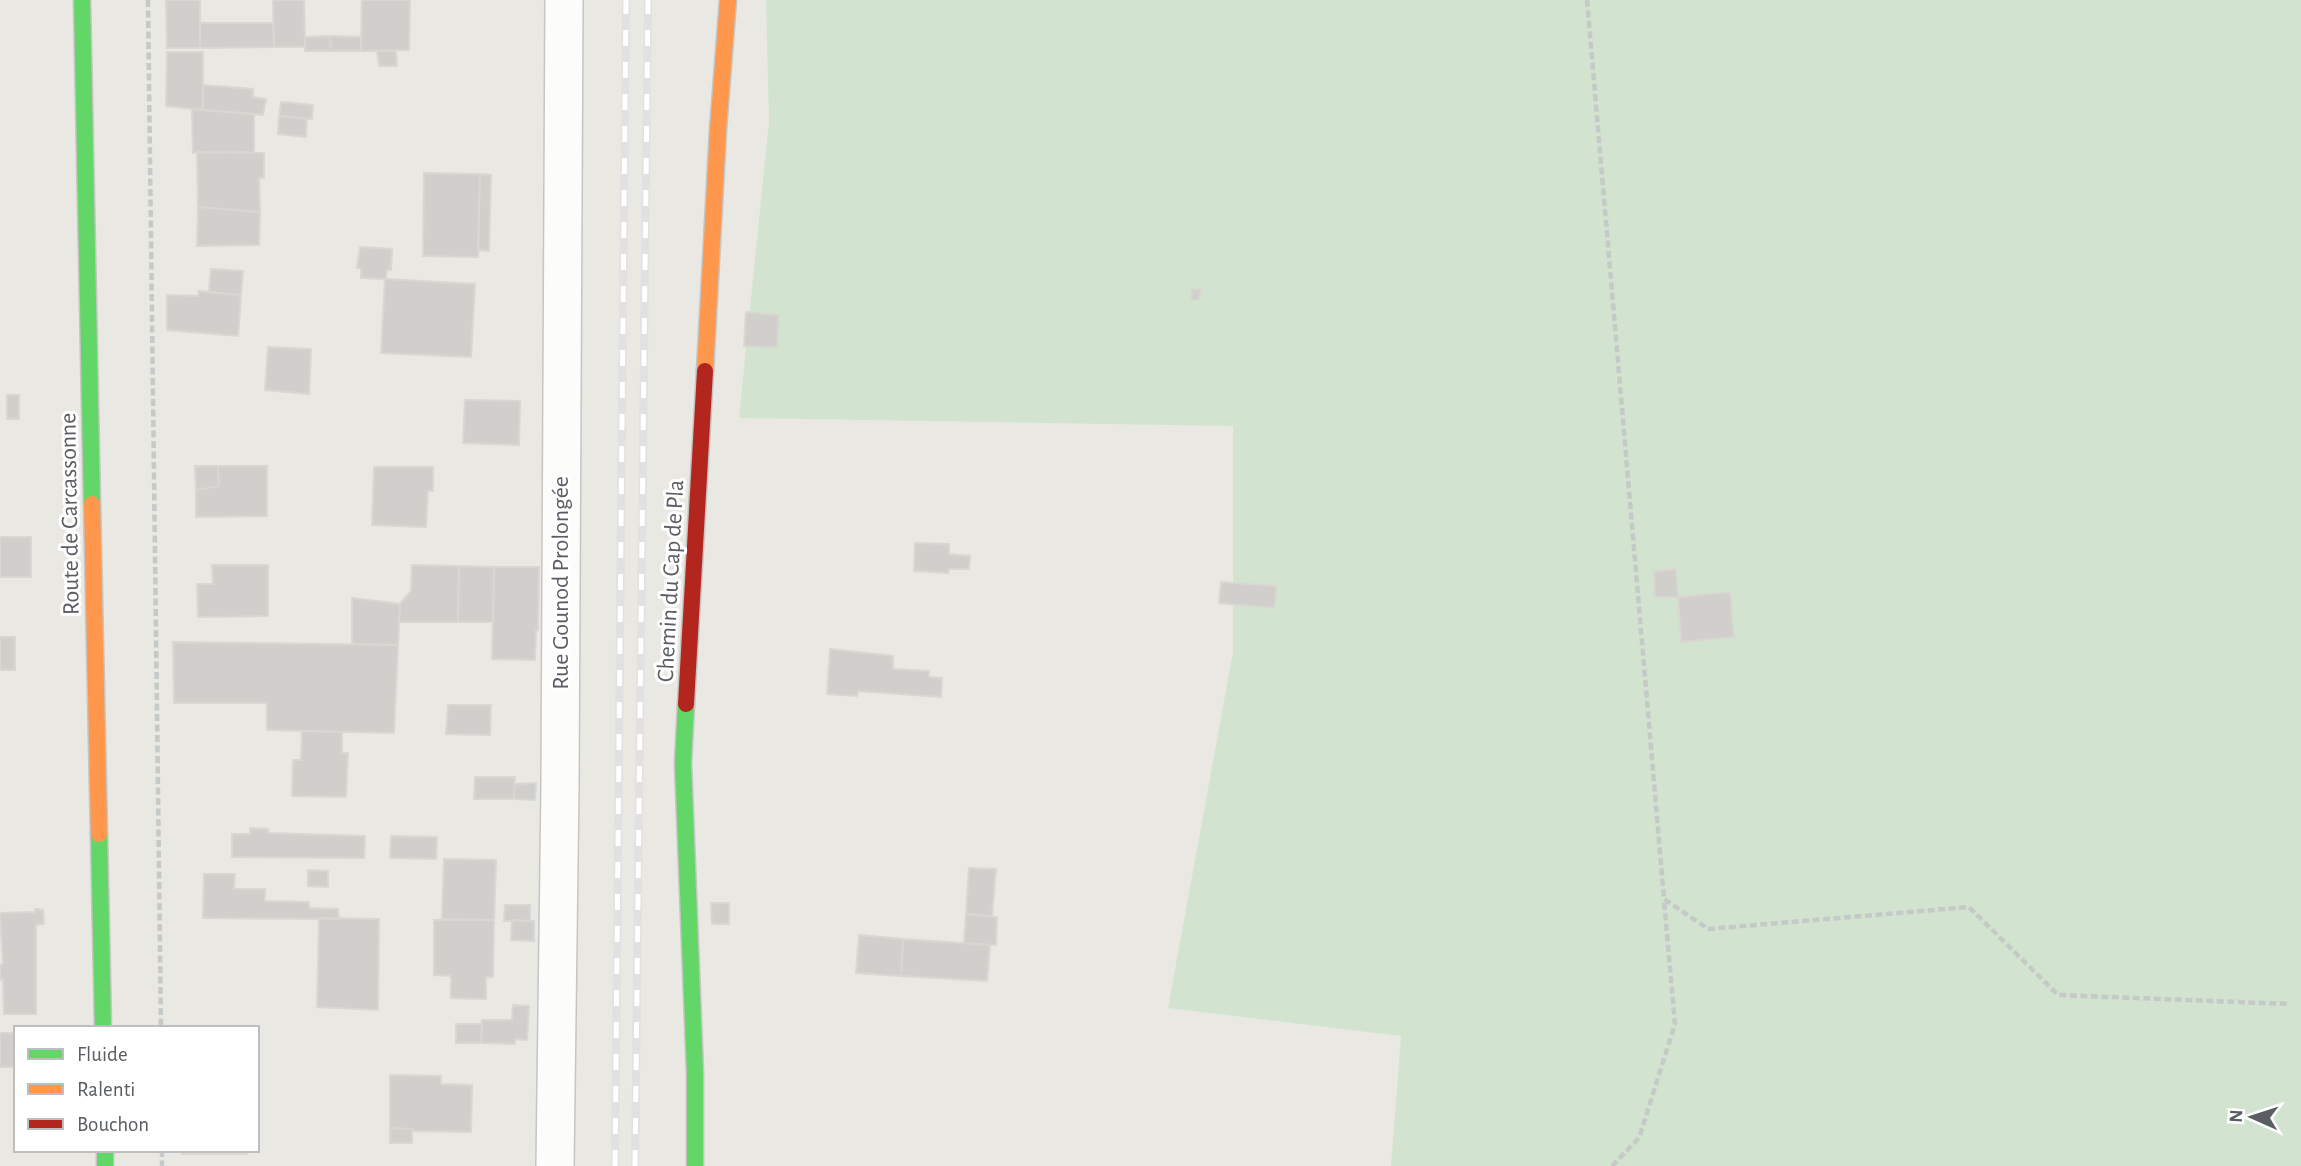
<svg xmlns="http://www.w3.org/2000/svg" width="2301" height="1166" viewBox="0 0 2301 1166" font-family="'Alegreya Sans',sans-serif">
<rect width="100%" height="100%" fill="#e9e8e3"/>
<path fill="#d2e4d0" d="M766,0H2301V1166H1391L1401,1036L1168,1008L1233,652V426L739,418L769,121Z"/>
<path fill="#d0cfcc" stroke="#d8d7d2" stroke-width="2" d="M166,0H200V48H167Z
M273,0H304L305,47H274Z
M362,0H410L409,50L361,51Z
M200,23H273L274,47L200,48Z
M330,36L361,37V51H331Z
M330,36L331,51H305V37Z
M377,51H396L397,66H379Z
M167,52H203V110L166,106Z
M203,85L253,89V97L266,99L263,115L203,110Z
M281,102L313,105L312,119L279,116Z
M192,109L254,114V152L193,153Z
M279,116L307,119L306,137L278,134Z
M197,152L264,153V178H259L260,212L198,207Z
M424,173L480,174L478,257L423,256Z
M480,174L491,175L489,251L478,250Z
M198,207L260,212L259,245L197,246Z
M360,247L392,249L391,270H387L386,279L361,278V268H357Z
M211,269L243,271L241,295L209,292Z
M385,279L475,284L471,357L381,353Z
M1192,289H1201L1199,300H1191Z
M199,291L241,295L238,336L167,330V295L198,296Z
M746,312L779,315L777,348L744,346Z
M268,347L311,349L309,394L265,390Z
M7,395H19V419H7Z
M465,400L520,401L519,445L463,443Z
M195,466H218L219,486L196,490Z
M218,466H267V516L196,517V490L219,486Z
M374,467H433V491H428L426,527L372,525Z
M0,537H31V577H0Z
M915,543L949,544V554L970,556L969,569H949L948,573L914,571Z
M212,565H268V616L198,617L197,584H213Z
M412,565L459,566L458,622H399L400,604L411,591Z
M459,566L494,567L493,622H458Z
M494,567H539L538,630H536L535,660L492,659Z
M1676,569L1678,597H1655L1654,571Z
M1221,582L1276,586L1275,608L1219,603Z
M1730,592L1734,637L1681,642L1678,597Z
M352,598L400,604L398,645L352,644Z
M0,637H15V670H0Z
M173,642L398,645L394,733L267,730V703H174Z
M830,649L893,656V669L929,671V677L942,678L941,697L858,691L857,696L827,694Z
M448,705H491L490,735L446,734Z
M302,731L342,732V753H348L346,797L292,796L293,760H301Z
M475,777H515L514,799H474Z
M536,783L535,800L514,799L515,784Z
M250,828L268,829V833L365,836L364,858L232,857V834H250Z
M391,836L437,837L436,859L390,858Z
M444,859L496,860L494,920L442,919Z
M969,868L996,869L992,916L966,914Z
M308,870L328,871V887L308,886Z
M204,874H235L234,889H265V901L309,902V908L338,909L339,919L203,918Z
M711,903H729V924H712Z
M505,905H530V921H504Z
M35,909L43,910L44,924L36,925V1014H4L3,980H0V965L3,964L0,913L35,912Z
M966,914L997,917L996,945L964,943Z
M319,918L379,919L378,1010L317,1007Z
M434,920H494L493,977H486V999L451,998V976L434,975Z
M512,920L534,921V941L511,940Z
M859,935L903,939L901,976L856,973Z
M903,939L990,945L987,981L901,976Z
M513,1005L529,1006L527,1040L515,1039V1044L481,1043L482,1020H512Z
M456,1024H482L481,1043H456Z
M0,1033H16V1067H0Z
M390,1075L441,1076V1084L472,1085L471,1132L412,1131V1129L390,1128Z
M390,1128L412,1129V1143H390Z
M182,1150H247V1154H182Z"/>
<g fill="none" stroke-linecap="round" stroke-linejoin="round">
<g stroke="#c5c5c4" stroke-width="40">
<path id="street" d="M555,1166L560,786L564,0"/>
</g>
<g stroke="#c5c5c3" stroke-width="19">
<path id="fast" d="M82,0L92,504
M686,704L683,763L695,1073V1166
M99,834L103,1028
M105,1150V1166"/>
</g>
<g stroke="#c5c5c3" stroke-width="19">
<path id="slow" d="M705,371L718,130L728,0
M92,504L99,834"/>
</g>
<g stroke="#c5c5c3" stroke-width="19">
<path id="jam" d="M686,704L705,371"/>
</g>
<path stroke="#c5c9c7" stroke-width="4.5" stroke-dasharray="7 3.5" stroke-linecap="butt" d="M148,0L161,1028
M1587,0L1664,899L1708,929L1969,907L2058,995L2290,1004
M162,1150V1166
M1612,1166L1639,1138L1675,1024L1664,900"/>
<use href="#street" stroke="#fcfcfb" stroke-width="37"/>
<use href="#fast" stroke="#63d668" stroke-width="16"/>
<use href="#slow" stroke="#ff974d" stroke-width="16"/>
<use href="#jam" stroke="#b3261e" stroke-width="16"/>
<g stroke="#e0e1e0" stroke-width="8">
<path id="rail" d="M615,1166L626,0
M635,1166L648,0"/>
</g>
<use href="#rail" stroke="#fff" stroke-width="5" stroke-dasharray="16" stroke-linecap="butt"/>
</g>
<g text-anchor="middle" dominant-baseline="central" stroke-width="6" stroke-linejoin="round" paint-order="stroke">
<g font-size="24" fill="#5a5d61" stroke="#fff">
<text transform="translate(70 514) rotate(-91)">Route de Carcassonne</text>
<text transform="translate(671 581) rotate(-87)">Chemin du Cap de Pla</text>
<text transform="translate(561 583) rotate(-90)">Rue Gounod Prolongée</text>
</g>
</g>
<rect x="14" y="1026" width="245" height="126" fill="#ffffff" stroke="#bdbec0" stroke-width="2"/>
<rect x="28" y="1049" width="35" height="10" fill="#63d668" stroke="#bdbec0" stroke-width="2"/>
<text x="77" y="1061" font-size="21" fill="#5a5d61">Fluide</text>
<rect x="28" y="1084" width="35" height="10" fill="#ff974d" stroke="#bdbec0" stroke-width="2"/>
<text x="77" y="1096" font-size="21" fill="#5a5d61">Ralenti</text>
<rect x="28" y="1119" width="35" height="10" fill="#b3261e" stroke="#bdbec0" stroke-width="2"/>
<text x="77" y="1131" font-size="21" fill="#5a5d61">Bouchon</text>
<g transform="translate(2252 1117) rotate(273)" stroke="#ffffff" stroke-width="5" paint-order="stroke">
<path d="M0-5L12 26L0 18L-12 26Z" fill="#5a5d61"/>
<text y="-10" font-size="19" font-weight="bold" text-anchor="middle" fill="#5a5d61">N</text>
</g>
</svg>
